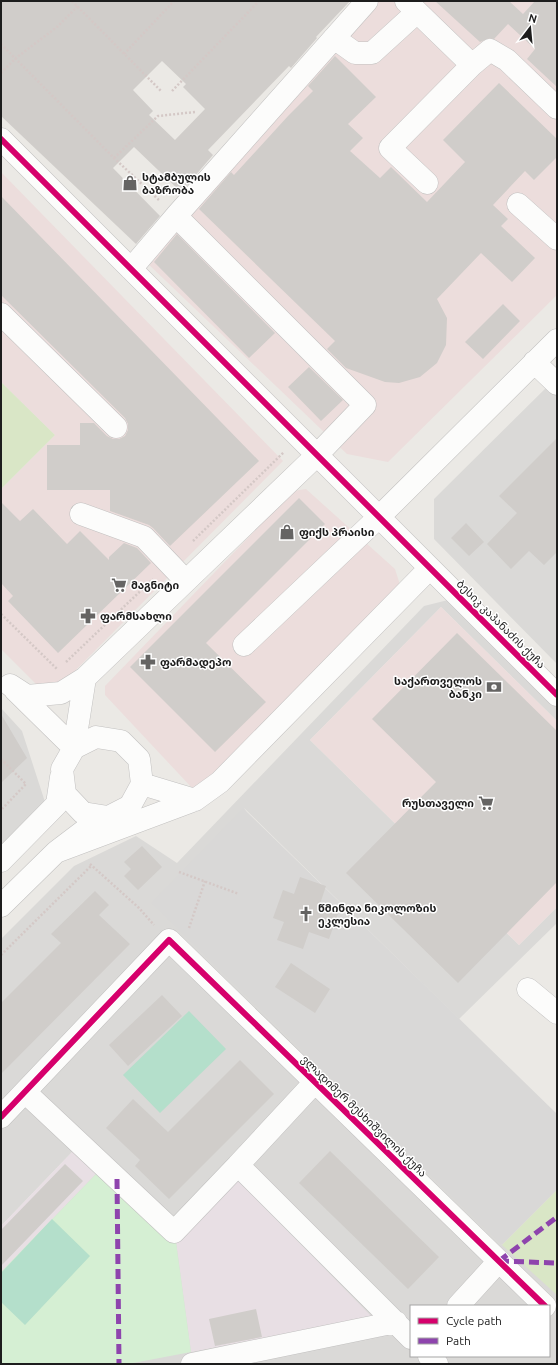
<svg xmlns="http://www.w3.org/2000/svg" width="558" height="1365" viewBox="0 0 558 1365" font-family="Ubuntu,'Noto Sans Georgian',sans-serif">
<rect width="100%" height="100%" fill="#ebe9e5"/>
<path fill="#dad9d7" fill-rule="evenodd" d="M557,377V664L434,539V499Z
M448,600L557,708V721L441,607L310,740L519,945L557,907V923L459,1019L244,808L502,1245L557,1190V1364H1V1272L95,1174L73,1151L1,1226V939L74,866L136,836L177,863L424,606ZM411,1306H549V1356H411Z
M1,708L22,731L45,802L1,847Z"/>
<path fill="#ecdddc" d="M378,1H557V295L388,462L347,454L144,260Z
M1,172L283,461L57,689L37,685L1,649V489L55,435L1,382Z
M306,489L395,569L401,588L205,785L193,789L105,695V686L293,491Z
M441,607L557,721V907L519,945L310,740Z"/>
<path fill="#e8dfe4" d="M73,1151L96,1174L1,1272V1226Z
M236,1178L372,1317L191,1352L176,1242Z"/>
<path fill="#d9d8d7" d="M243,808L557,1114V1190L502,1245L151,903Z"/>
<path fill="#d9e6c6" d="M1,382L55,435L1,489Z
M557,1190V1295L502,1245Z"/>
<path fill="#d5efd3" d="M96,1174L176,1242L191,1352L128,1364H1V1272Z"/>
<path fill="#b4dfcb" d="M189,1011L226,1049L160,1113L123,1075Z
M52,1219L90,1256L25,1325L1,1302V1273Z"/>
<path fill="#d0cdca" fill-rule="evenodd" d="M1,1H350L316,37L317,38L291,68L289,66L208,150L213,155L181,192L134,147L113,168L160,216L136,244L1,116ZM162,61L186,84L183,87L205,109L175,140L149,115L153,111L133,90Z
M435,1H509L523,14L535,1H557V87L527,59L535,49L508,24L494,39L489,38L480,42Z
M335,56L376,97L348,124L363,138L350,151L380,178L391,167L427,202L465,162L443,140L499,83L557,139V157L534,180L525,171L493,205L508,219L501,226L535,258L512,282L481,253L437,299L447,318L446,345L437,363L420,377L399,383L385,382L346,368L327,349L335,341L199,209L231,172L234,175L288,116L313,91L308,86Z
M1,196L259,461L170,546L153,528L149,525L110,511V490H47V445H80V423H94L107,436L113,439H119L125,436L128,430V424L125,418L1,295Z
M177,234L275,333L249,358L154,262Z
M503,304L520,321L483,359L465,342Z
M309,367L343,400L321,421L288,387Z
M557,438V552L544,565L529,551L511,569L487,544L517,513L499,496Z
M299,498L325,524L206,643L266,702L215,752L130,667Z
M1,502L20,521L33,509L67,544L80,531L109,560V557L124,543L137,548L151,563L58,653L8,601L13,596L1,583Z
M466,523L484,542L469,556L451,538Z
M457,633L557,731V882L458,983L346,873L436,782L372,719Z
M1,714L27,758L1,783Z
M142,846L162,867L138,890L124,876L131,869L124,862Z
M300,877L326,886L320,904L339,911L329,939L309,932L303,949L277,940L284,922L273,918L283,890L294,894Z
M95,891L109,905L99,915L130,944L1,1074V1003L61,943L51,934Z
M291,963L330,989L315,1013L275,987Z
M162,995L182,1016L128,1066L109,1045Z
M240,1060L274,1094L169,1199L135,1166L140,1160L106,1128L133,1099L168,1132Z
M330,1151L439,1257L408,1289L299,1183Z
M65,1164L83,1181L1,1266V1230Z
M256,1309L262,1337L215,1346L209,1319Z"/>
<g fill="none" stroke-linecap="round" stroke-linejoin="round">
<g stroke="#c2c1c0" stroke-width="23">
<path id="minor" d="M406,1L472,65L490,50L507,60L557,108
M334,38L355,53H372L417,12
M1,139L557,695
M427,183L390,148L472,65
M518,204L557,239
M131,269L176,216L367,1
M1,314L116,427
M534,362L557,384
M81,514L144,537L186,581
M244,645L379,517L557,340
M85,678L74,748L62,769L65,794L83,813L108,817
M10,685L27,696L61,693L85,678L317,455L365,405L176,216
M15,690L74,748
M142,784L195,800
M56,852L195,800L220,782L430,568
M1,861L57,804L61,777
M1,906L56,852L89,827L130,806L142,784L139,759L121,741L96,737L74,748
M528,989L557,1013
M315,1082L238,1165L411,1338
M25,1092L174,1232L238,1165
M1,1117L169,940L545,1306
M458,1306L499,1261
M429,1356L437,1364
M192,1364L396,1322"/>
</g>
<path stroke="#d4c8c6" stroke-width="2.5" stroke-dasharray="2 2" stroke-linecap="butt" d="M72,1L162,92
M1,44L114,158L160,201
M124,54L174,1
M1,73L16,58L57,27L78,6
M172,91L259,1
M114,158L158,116L195,112
M193,541L284,452
M1,614L58,670
M66,662L153,579
M1,759L26,784L1,810
M90,864L139,908L154,925
M179,872L239,894
M189,928L205,881
M1,955L92,865"/>
<use href="#minor" stroke="#fcfcfb" stroke-width="22"/>
<path stroke="#8e44ad" stroke-width="5" stroke-dasharray="10 5" stroke-linecap="butt" d="M117,1179L119,1364
M499,1261L557,1217
M499,1261L557,1263"/>
<g stroke="#fff" stroke-width="8">
<path id="cycleway" d="M1,139L557,695
M1,1117L169,940L545,1306"/>
</g>
<use href="#cycleway" stroke="#d6006c" stroke-width="6"/>
</g>
<defs>
<g id="shop-bare" transform="scale(1.2)"><path d="M-5-2.5h2.3a2.7 3.5 0 0 1 5.4 0H5L5.5 6h-11ZM-1.5-2.5h3a1.5 2.3 0 0 0-3 0Z" fill="#656463" stroke="#fff" stroke-width="2.5" paint-order="stroke"/></g>
<g id="supermarket-bare" transform="scale(1.2)"><path d="M-6-5.5h2.5l.6 2H6L4.5 2H-2.5L-4.4-4H-6ZM-1.5 3.2a1.3 1.3 0 1 0 .1 0ZM3 3.2a1.3 1.3 0 1 0 .1 0Z" fill="#656463" stroke="#fff" stroke-width="2.5" paint-order="stroke"/></g>
<g id="pharmacy-bare" transform="scale(1.2)"><path d="M-2-6h4v4h4v4h-4v4h-4v-4h-4v-4h4Z" fill="#656463" stroke="#fff" stroke-width="2.5" paint-order="stroke"/></g>
<g id="bank-bare" transform="scale(1.2)"><path d="M-6-4H6V4H-6ZM0-2.3a2.3 2.3 0 1 0 0 4.6a2.3 2.3 0 1 0 0-4.6Z" fill="#656463" stroke="#fff" stroke-width="2.5" paint-order="stroke"/></g>
<g id="church-bare" transform="scale(1.2)"><path d="M-1.2-6h2.4v3.5h3.3v2.4h-3.3V6h-2.4V-.1h-3.3v-2.4h3.3Z" fill="#656463" stroke="#fff" stroke-width="2.5" paint-order="stroke"/></g>
</defs>
<g fill-rule="evenodd">
<use href="#shop-bare" x="130" y="183"/>
<use href="#shop-bare" x="287" y="532"/>
<use href="#supermarket-bare" x="119" y="585"/>
<use href="#pharmacy-bare" x="88" y="616"/>
<use href="#pharmacy-bare" x="148" y="662"/>
<use href="#bank-bare" x="494" y="687"/>
<use href="#supermarket-bare" x="486" y="803"/>
<use href="#church-bare" x="306" y="914"/>
</g>
<g text-anchor="middle" dominant-baseline="central" stroke-width="3" stroke-linejoin="round" paint-order="stroke">
<g font-size="11" font-weight="bold" fill="#1d1d1d" stroke="#fff" text-anchor="start">
<text x="142" y="177">სტამბულის<tspan x="142" dy="13">ბაზრობა</tspan></text>
<text x="299" y="532">ფიქს პრაისი</text>
<text x="131" y="585">მაგნიტი</text>
<text x="100" y="616">ფარმსახლი</text>
<text x="160" y="662">ფარმადეპო</text>
<text x="482" y="681" text-anchor="end">საქართველოს<tspan x="482" dy="13">ბანკი</tspan></text>
<text x="474" y="803" text-anchor="end">რუსთაველი</text>
<text x="318" y="908">წმინდა ნიკოლოზის<tspan x="318" dy="13">ეკლესია</tspan></text>
</g>
<g font-size="11" fill="#1d1d1d" stroke="#fff">
<text transform="translate(501 624) rotate(45)">ბესიკ კაპანაძის ქუჩა</text>
<text transform="translate(364 1116) rotate(44)">ვლადიმერ მესხიშვილის ქუჩა</text>
</g>
</g>
<rect width="558" height="1365" fill="none" stroke="#1d1d1d" stroke-width="4"/>
<rect x="410" y="1305" width="140" height="52" fill="#ffffff" stroke="#a5a5a5"/>
<rect x="418" y="1318" width="20" height="6" fill="#d6006c" stroke="#a5a5a5"/>
<text x="446" y="1325" font-size="12" fill="#1d1d1d">Cycle path</text>
<rect x="418" y="1338" width="20" height="6" fill="#8e44ad" stroke="#a5a5a5"/>
<text x="446" y="1345" font-size="12" fill="#1d1d1d">Path</text>
<g transform="translate(530 28) rotate(16)" stroke="#ffffff" stroke-width="3" paint-order="stroke">
<path d="M0-3L7 15L0 10L-7 15Z" fill="#1d1d1d"/>
<text y="-6" font-size="11" font-weight="bold" text-anchor="middle" fill="#1d1d1d">N</text>
</g>
</svg>
